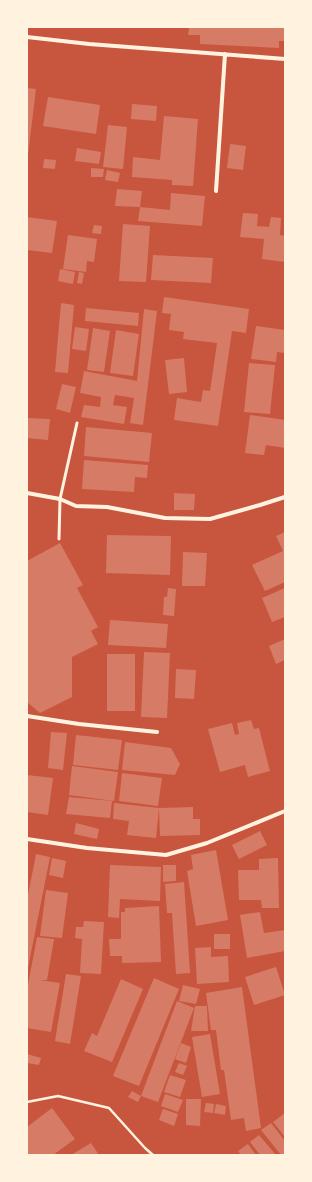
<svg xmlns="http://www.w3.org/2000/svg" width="312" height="1182" viewBox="0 0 312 1182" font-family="'Titillium Web',sans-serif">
<rect width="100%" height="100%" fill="#c8553d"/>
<path fill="#d67c66" d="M189,27H285V41H279V48L200,44V35H188Z
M27,88L36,89L28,155L27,154Z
M48,97L100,105L96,134L43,126Z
M132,104L157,106L156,121L131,119Z
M164,116L198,119L193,186L172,185V180L132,177L133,157L160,160Z
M108,125L127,127L123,169L103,167Z
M230,144L246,146L243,170L227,168Z
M77,148L101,152L99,164L75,161Z
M44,159L56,160L55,169L43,168Z
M91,168L104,169L103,177H91Z
M107,170L120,173L118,182L105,180Z
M117,189L142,191L140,207L115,206Z
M171,193L205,196L202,226L138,221L140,207L170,210Z
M243,213L258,214L257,226L269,227L271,217L281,218L280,235L285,236V262L262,259L264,239L240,237Z
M27,217L57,221L52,253L27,250Z
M123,224L150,226L146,282L119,281Z
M94,225L102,226L101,234L92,233Z
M68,235L97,239L94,262L87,261L86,272L63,269Z
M153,255L213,258L211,283L151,280Z
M60,269L75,272L73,284L58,281Z
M79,272L84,273L82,284L77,283Z
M164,297L249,309L246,333L232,331L218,426L174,420L177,398L201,402L203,390L210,391L217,343L183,339L184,332L169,330L171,314L162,313Z
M61,303L74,305L68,373L55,372Z
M86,308L139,313L138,326L85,321Z
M144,309L157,311L143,425L130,423L134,398L115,395L113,405L127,407L124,424L81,417L84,405L100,407L101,397L80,393L84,371L137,381Z
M256,326L285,330V353L277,352L276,362L251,359Z
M75,327L89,329L86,351L72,349Z
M93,328L110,331L104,372L87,370Z
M116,330L139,334L133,376L110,373Z
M184,358L187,392L169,394L165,360Z
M249,363L275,365L270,414L244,412Z
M62,384L76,387L70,413L56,409Z
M250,415L285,420V448L266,445L264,455L245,453Z
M27,418L50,419L48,440L27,438Z
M86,427L152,433L149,462L84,456Z
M84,460L148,465L147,478L135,477L134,492L82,489Z
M174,493L195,494L194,510H174Z
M285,532V582L265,591L252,565L283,551L276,536Z
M107,535L171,536L170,575L106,573Z
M60,543L83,585L77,588L98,627L91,631L98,644L72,657V697L40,713L27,702V561Z
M183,552L207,553L205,586H182Z
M168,588L176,589L174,616L163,615L164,597H167Z
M285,588V617L272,622L262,598Z
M110,620L168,624L166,648L108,645Z
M285,639V660L276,664L269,646Z
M144,652L170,653L167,718L141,717Z
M107,654H135V711H107Z
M176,669L196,670L194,699L175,698Z
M251,720L254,729L259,728L270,771L248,777L245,765L220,772L208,729L232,723L235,735L239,734L237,723Z
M51,732L67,733L63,770L48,768Z
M76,735L122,740L118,770L73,765Z
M125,742L171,748L180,764L175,775L122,770Z
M72,766L118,772L114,801L69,795Z
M122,773L162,778L158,806L119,801Z
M27,775L53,778L48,815L27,812Z
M69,797L112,801L110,818L66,814Z
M114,803L159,808L156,838L127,835L129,821L113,819Z
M193,807V819H200V835L160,836L159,808Z
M76,823L99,829L97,839L74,834Z
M260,831L267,845L239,859L232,845Z
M216,850L228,920L196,926L187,871L193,869L191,855Z
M36,854L50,857L28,968L27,900Z
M52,858L66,861L63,878L49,875Z
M278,858L279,908H262L261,900H239L238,870H259V859Z
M110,865L161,867L160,901L120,899L119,918L108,917Z
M163,865H176V881L163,882Z
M184,882L190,973L176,974L172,913H167L165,884Z
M46,890L68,893L62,938L40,936Z
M159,906L161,962L122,963V956H110L109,939H121V912H125V908Z
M260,912L264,933L285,930V951L247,958L240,915Z
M84,921L104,922L101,974L80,973L82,939L75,938L76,927H83Z
M214,934H230V949H214Z
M37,937L54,939L47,980H40L60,983L51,1032L27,1028V990Z
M211,947V957L228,956L229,982L197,984L195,948Z
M276,967L285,995L254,1005L245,977Z
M66,974L81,976L70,1044L55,1041Z
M154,978L179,989L139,1086L113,1076Z
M121,979L143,989L112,1062L84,1051L92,1033L97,1036Z
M183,985L200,989L196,1004L179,1001Z
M242,987L261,1128L246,1131L244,1118L231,1120L224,1070H221L216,1030H211L206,993Z
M177,1001L194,1008L158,1102L141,1096Z
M195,1006H207L208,1031H191Z
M210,1034L220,1094L202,1097L192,1037Z
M181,1043L191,1047L186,1063L175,1059Z
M27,1054L41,1058L39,1065L27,1063Z
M179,1063L187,1066L183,1075L175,1072Z
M170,1075L186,1080L180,1097L164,1092Z
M132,1091L141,1096L138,1102L128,1097Z
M165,1094L183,1100L178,1112L161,1106Z
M186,1099H201L200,1126L186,1125Z
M206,1103L214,1104L213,1113L204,1112Z
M216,1104L226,1106L225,1115L214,1113Z
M52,1108L75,1139L53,1155H27V1127Z
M163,1109L178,1114L174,1126L159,1120Z
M285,1113V1137L273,1122Z
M271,1123L285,1141V1155H281L261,1130Z
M259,1135L276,1155H260L250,1142Z
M91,1143L99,1155H71Z
M248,1144L256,1155H241L238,1151Z"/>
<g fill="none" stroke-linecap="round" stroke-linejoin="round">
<path stroke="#fff3e0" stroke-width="2.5" d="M27,1102L58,1096L109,1108L145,1148L153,1155"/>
<path stroke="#fff3e0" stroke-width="3" d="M59,539L60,499L77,423"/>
<path stroke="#fff3e0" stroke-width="4" d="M27,37L89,44L285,59
M216,191L225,54
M27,493L60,499L76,506L107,507L165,518L210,519L260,505L285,497
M27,716L79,724L157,732
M27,839L87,848L166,855L207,843L285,811"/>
</g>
<rect width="312" height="1182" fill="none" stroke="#fff3e0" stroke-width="56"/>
</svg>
